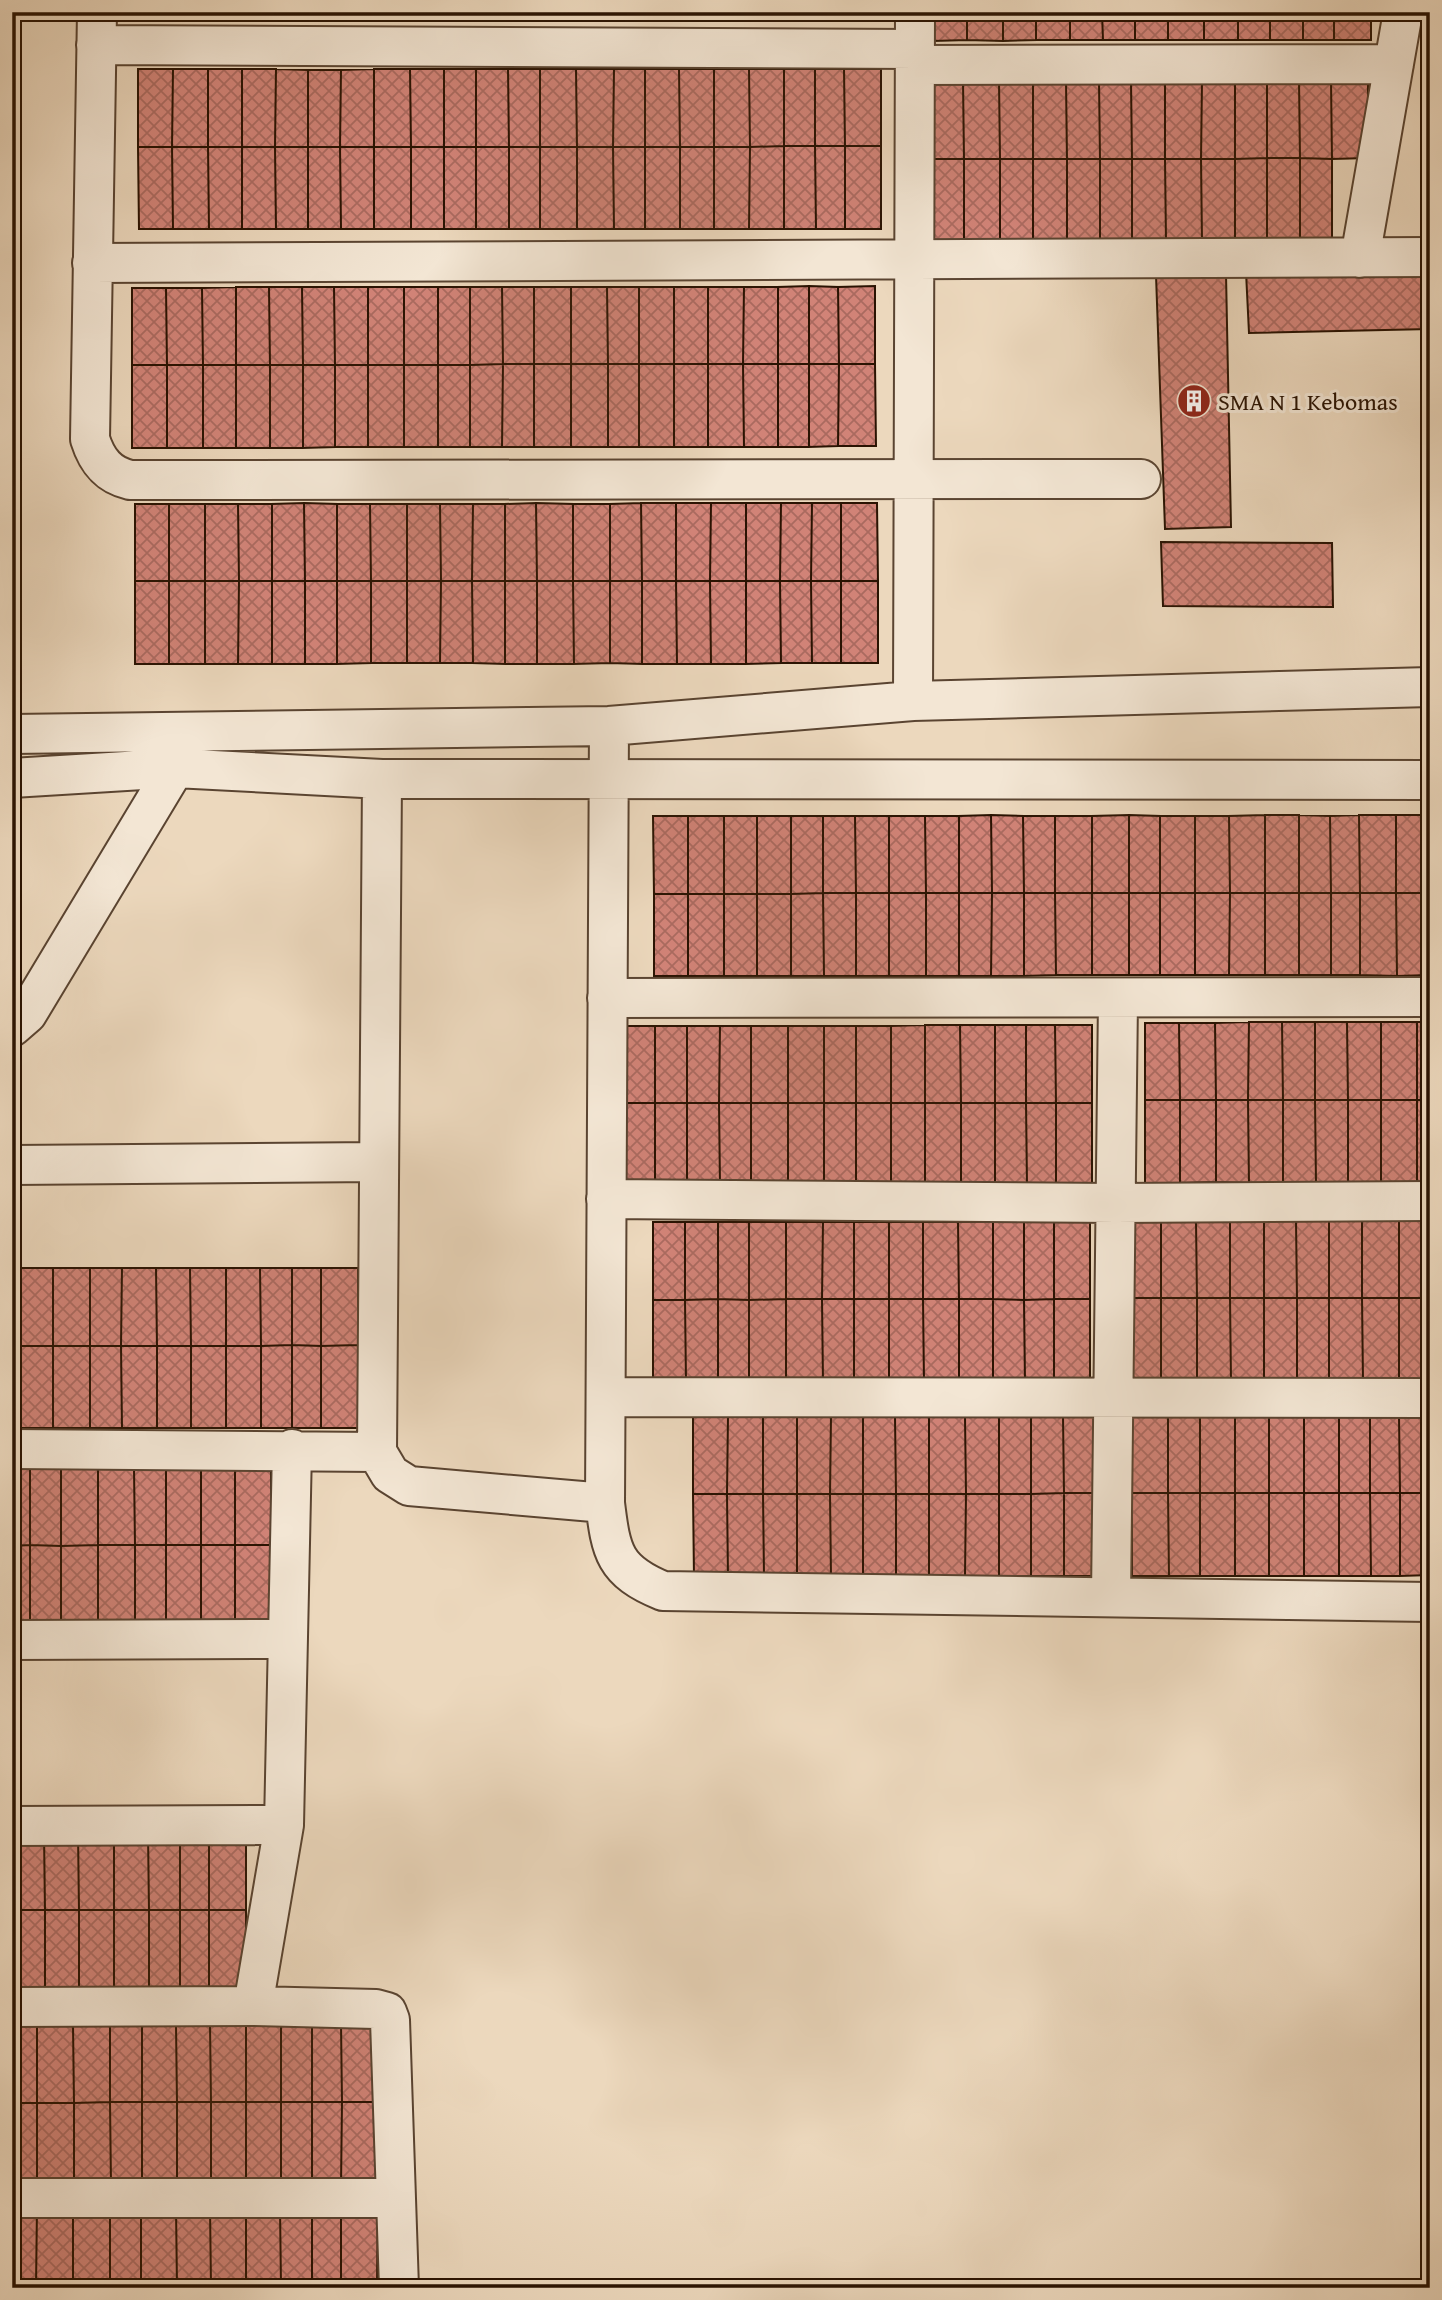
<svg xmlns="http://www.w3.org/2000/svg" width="1442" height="2300" viewBox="0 0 1442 2300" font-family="'Gentium Book Plus',serif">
<defs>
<pattern id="building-cross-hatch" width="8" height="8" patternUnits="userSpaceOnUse" patternTransform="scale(1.75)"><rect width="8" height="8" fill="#d18377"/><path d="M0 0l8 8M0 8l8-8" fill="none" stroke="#aa6a5f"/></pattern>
</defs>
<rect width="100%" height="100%" fill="#ecd8bd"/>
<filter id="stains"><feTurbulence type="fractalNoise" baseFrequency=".00286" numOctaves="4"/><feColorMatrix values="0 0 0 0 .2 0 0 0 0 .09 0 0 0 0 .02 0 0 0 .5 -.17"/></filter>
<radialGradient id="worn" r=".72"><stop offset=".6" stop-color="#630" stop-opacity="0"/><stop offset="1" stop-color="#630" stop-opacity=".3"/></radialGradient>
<path fill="url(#building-cross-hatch)" stroke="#2a1302" stroke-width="2" d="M933,12H967V40L933,41Z
M967,12H1003V41L967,40Z
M1003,12H1036V40L1003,41Z
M1036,12H1070V40H1036Z
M1070,12H1102L1103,40H1070Z
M1102,12H1135V40H1103Z
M1135,12H1168V40H1135Z
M1168,12H1204V40H1168Z
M1204,12H1238V40H1204Z
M1238,12H1270V40H1238Z
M1270,12H1303V40H1270Z
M1303,12H1334V40H1303Z
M1334,12H1371V40H1334Z
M138,69H173L172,147H138Z
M173,69H208V147H172Z
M208,69H242V147H208Z
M242,69H276L275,147H242Z
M276,69L308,70V147H275Z
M374,69V147H340L341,70Z
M374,69H410L411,147H374Z
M410,69H444V147H411Z
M444,69H476V147H444Z
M476,69H508L509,147H476Z
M508,69H540V147H509Z
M540,69H576L577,147H540Z
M576,69H614L613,147H577Z
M614,69H645V147H613Z
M645,69H679L680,147H645Z
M679,69H714V147H680Z
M714,69H749L750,147H714Z
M749,69H784V146L750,147Z
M784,69H815V146H784Z
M815,69H844L845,146H815Z
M844,69H881V146H845Z
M308,70H341L340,147H308Z
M929,81H963L964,159H929Z
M963,81H999L1000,159H964Z
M999,81H1033V159H1000Z
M1033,81H1066L1067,159H1033Z
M1066,81H1099L1100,159H1067Z
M1099,81L1131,82L1132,159H1100Z
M1202,81H1235V159H1201Z
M1202,81L1201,159H1165V82Z
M1235,81H1267V158L1235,159Z
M1267,81H1299L1300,158H1267Z
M1299,81H1331L1332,159L1300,158Z
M1331,81H1368V158L1332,159Z
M1131,82H1165V159H1132Z
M784,146V229H749L750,147Z
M784,146H815L816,229H784Z
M815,146H845V229H816Z
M845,146H881V229H845Z
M138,147H172L173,229H139Z
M172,147H208L209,229H173Z
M208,147H242V229H209Z
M242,147H275L276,229H242Z
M275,147H308V229H276Z
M308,147H340L341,229H308Z
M340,147H374V229H341Z
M374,147H411V229H374Z
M411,147H444V229H411Z
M444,147H476V229H444Z
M476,147H509V229H476Z
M509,147H540V229H509Z
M540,147H577V229H540Z
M577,147H613L614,229H577Z
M613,147H645V229H614Z
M645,147H680V229H645Z
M680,147H714V229H680Z
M714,147H750L749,229H714Z
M1267,158H1300V241H1267Z
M1267,158V241H1235V159Z
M1300,158L1332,159V241H1300Z
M929,159H964V242H929Z
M964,159H1000V242H964Z
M1000,159H1033V241L1000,242Z
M1033,159H1067V241H1033Z
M1067,159H1100V241H1067Z
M1100,159H1132V241H1100Z
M1132,159H1165L1166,241H1132Z
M1165,159H1201L1202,241H1166Z
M1201,159H1235V241H1202Z
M1430,269V329L1249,333L1246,272Z
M1226,274L1231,527L1165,529L1156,275Z
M809,286L838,287L839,364H809Z
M809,286V364H778V287Z
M875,286V364H839L838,287Z
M236,287V365H203L202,288Z
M236,287H269L270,365H236Z
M269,287H302L303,365H270Z
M302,287H334L335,365H303Z
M334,287H368V365H335Z
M368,287H404V365H368Z
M404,287H438V365H404Z
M438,287H470V365H438Z
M470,287H502L503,364L470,365Z
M502,287H534V364H503Z
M534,287H571V364H534Z
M571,287H607L608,364H571Z
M607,287H639V364H608Z
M639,287H674V364H639Z
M674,287H708V364H674Z
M708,287H744L743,364H708Z
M744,287H778V364H743Z
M132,288H166L167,365H132Z
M166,288H202L203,365H167Z
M503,364L502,447H470V365Z
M503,364H534V447H502Z
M534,364H571V447H534Z
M571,364H608V447H571Z
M608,364H639V447H608Z
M639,364H674V447H639Z
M674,364H708V447H674Z
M708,364H743L744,447H708Z
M743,364H778V447H744Z
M778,364H809V447H778Z
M809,364H839L838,446L809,447Z
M839,364H875L876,446H838Z
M132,365H167V448H132Z
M167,365H203V448H167Z
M203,365H236V448H203Z
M236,365H270V448H236Z
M270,365H303V448H270Z
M303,365H335V447L303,448Z
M335,365H368V447H335Z
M368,365H404V447H368Z
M404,365H438V447H404Z
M438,365H470V447H438Z
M304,503L305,581H272V504Z
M304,503L337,504V581H305Z
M536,503L537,581H505V504Z
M536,503L573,504V581H537Z
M641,503H676V581H642Z
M641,503L642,581H610V504Z
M676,503H711L710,581H676Z
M711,503H746V581H710Z
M746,503H781L780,581H746Z
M781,503H812L811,581H780Z
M812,503H841V581H811Z
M841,503H877L878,581H841Z
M135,504H169V581H135Z
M169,504H205V581H169Z
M205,504H238L239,581H205Z
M238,504H272V581H239Z
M337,504H370L371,581H337Z
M370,504H407V581H371Z
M407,504H440L441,581H407Z
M440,504H473L472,581H441Z
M473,504H505V581H472Z
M573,504H610V581H573Z
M1161,542L1332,543L1333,607L1163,606Z
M135,581H169V664H135Z
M169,581H205V664H169Z
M205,581H239L238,664H205Z
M239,581H272V664H238Z
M272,581H305V664H272Z
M305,581H337V664H305Z
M337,581H371V663L337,664Z
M371,581H407V663H371Z
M407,581H441L440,663H407Z
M441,581H472L473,663H440Z
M472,581H505V664L473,663Z
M505,581H537V664H505Z
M537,581H573L574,664H537Z
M573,581H610V663L574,664Z
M610,581H642V664L610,663Z
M642,581H676L677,664H642Z
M676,581H710L711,664H677Z
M710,581H746V664H711Z
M746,581H780L781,663L746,664Z
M780,581H811L812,663H781Z
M811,581H841V663H812Z
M841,581H878V663H841Z
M991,815L992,893H959V816Z
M991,815L1023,816L1024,893H992Z
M1129,815V893H1092V816Z
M1129,815L1160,816V893H1129Z
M1265,815V893H1230L1229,816Z
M1265,815H1299V893H1265Z
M1299,815L1330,816L1331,893H1299Z
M1359,815L1360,893H1331L1330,816Z
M1359,815H1396V893H1360Z
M1396,815H1429L1430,893H1396Z
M653,816H688V894H654Z
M688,816H724V894H688Z
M724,816H757V894H724Z
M757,816H791V894H757Z
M791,816H823V893L791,894Z
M823,816H855L856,893H823Z
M855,816H889V893H856Z
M889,816H925L926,893H889Z
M925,816H959V893H926Z
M1023,816H1055V893H1024Z
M1055,816H1092V893H1055Z
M1160,816H1195V893H1160Z
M1195,816H1229L1230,893H1195Z
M823,893L824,976H791V894Z
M823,893H856V976H824Z
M856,893H889V976H856Z
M889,893H926V976H889Z
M926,893H959V976H926Z
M959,893H992L991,976H959Z
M992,893H1024V976H991Z
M1024,893H1055L1056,975L1024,976Z
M1055,893H1092V975H1056Z
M1092,893H1129V975H1092Z
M1129,893H1160V975H1129Z
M1160,893H1195V975H1160Z
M1195,893H1230L1229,975H1195Z
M1230,893H1265V975H1229Z
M1265,893H1299V975H1265Z
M1299,893H1331V975H1299Z
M1331,893H1360V975H1331Z
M1360,893H1396L1397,976L1360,975Z
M1396,893H1430V975L1397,976Z
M654,894H688V976H654Z
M688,894H724V976H688Z
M724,894H757V976H724Z
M757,894H791V976H757Z
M1249,1022L1248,1100H1216L1215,1023Z
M1249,1022H1282L1283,1100H1248Z
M1282,1022H1315V1100H1283Z
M1315,1022H1347L1348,1100H1315Z
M1347,1022H1381V1100H1348Z
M1381,1022H1417V1100H1381Z
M1417,1022H1430V1100H1417Z
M1145,1023H1179L1180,1100H1145Z
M1179,1023H1215L1216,1100H1180Z
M925,1025V1103H891V1026Z
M925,1025H960L961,1103H925Z
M960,1025H995V1103H961Z
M995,1025H1026V1103H995Z
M1026,1025H1055L1056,1103H1026Z
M1055,1025H1092V1103H1056Z
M621,1026H655V1103H621Z
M655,1026H687V1103H655Z
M687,1026H720L719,1103H687Z
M720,1026H751V1103H719Z
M751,1026H788V1103H751Z
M788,1026H824V1103H788Z
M824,1026H856V1103H824Z
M856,1026H891V1103H856Z
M1145,1100H1180V1183H1145Z
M1180,1100H1216V1182L1180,1183Z
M1216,1100H1248L1249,1183L1216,1182Z
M1248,1100H1283V1183H1249Z
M1283,1100H1315L1316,1183H1283Z
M1315,1100H1348V1182L1316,1183Z
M1348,1100H1381V1182H1348Z
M1381,1100H1417V1182H1381Z
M1417,1100H1430V1182H1417Z
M621,1103H655V1186H622Z
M655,1103H687V1186H655Z
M687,1103H719L720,1186H687Z
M719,1103H751V1186H720Z
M751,1103H788V1186H751Z
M788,1103H824V1186H788Z
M824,1103H856V1186H824Z
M856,1103H891V1186H856Z
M891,1103H925V1186H891Z
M925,1103H961V1186H925Z
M961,1103H995V1186H961Z
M995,1103H1026L1027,1185L995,1186Z
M1026,1103H1056V1185H1027Z
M1056,1103H1092V1185H1056Z
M1126,1221H1161V1298H1127Z
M1161,1221H1196L1197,1298H1161Z
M1196,1221H1230V1298H1197Z
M1230,1221H1264V1298H1230Z
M1264,1221H1296L1297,1298H1264Z
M1296,1221H1329V1298H1297Z
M1329,1221H1362V1298H1329Z
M1362,1221H1399V1298H1362Z
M1399,1221H1430V1298H1399Z
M653,1222H685V1300H653Z
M685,1222H718V1299L685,1300Z
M718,1222H749V1300L718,1299Z
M749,1222H786V1299L749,1300Z
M786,1222H823L822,1299H786Z
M823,1222H854V1299H822Z
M854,1222H889V1299H854Z
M889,1222H923V1299H889Z
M923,1222H958L959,1299H923Z
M958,1222H993V1299H959Z
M993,1222H1024V1300L993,1299Z
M1024,1222H1054V1299L1024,1300Z
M1054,1222H1090V1299H1054Z
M12,1268H17V1346H12Z
M17,1268H53V1346H17Z
M53,1268H90V1346H53Z
M90,1268H122L121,1346H90Z
M122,1268H156L157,1346H121Z
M156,1268H190L191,1346H157Z
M190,1268H226V1346H191Z
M226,1268H260L261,1346H226Z
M260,1268H292V1345L261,1346Z
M292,1268H321V1346L292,1345Z
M321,1268H358V1345L321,1346Z
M1127,1298H1161V1381H1127Z
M1161,1298H1197V1381H1161Z
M1197,1298H1230L1231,1381H1197Z
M1230,1298H1264V1381H1231Z
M1264,1298H1297V1381H1264Z
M1297,1298H1329V1381H1297Z
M1329,1298H1362L1363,1381H1329Z
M1362,1298H1399V1380L1363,1381Z
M1399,1298H1430V1381L1399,1380Z
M718,1299V1382H686L685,1300Z
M718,1299L749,1300V1382H718Z
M786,1299V1382H749V1300Z
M786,1299H822L823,1382H786Z
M822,1299H854V1382H823Z
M854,1299H889V1382H854Z
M889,1299H923L924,1382H889Z
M923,1299H959V1382H924Z
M959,1299H993V1382H959Z
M993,1299L1024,1300L1025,1382H993Z
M1054,1299V1382H1025L1024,1300Z
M1054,1299H1090V1382H1054Z
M653,1300H685L686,1382H653Z
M292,1345V1428H261V1346Z
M292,1345L321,1346V1428H292Z
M358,1345V1428H321V1346Z
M12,1346H17V1428H12Z
M17,1346H53V1428H17Z
M53,1346H90V1428H53Z
M90,1346H121L122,1428H90Z
M121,1346H157V1428H122Z
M157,1346H191V1428H157Z
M191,1346H226V1428H191Z
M226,1346H261V1428H226Z
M1339,1415H1370V1493H1339Z
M1339,1415V1493H1304V1416Z
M1370,1415L1399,1416L1400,1493H1370Z
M728,1416L727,1494H693V1417Z
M728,1416H763V1494H727Z
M763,1416H797V1494H763Z
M797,1416H831L830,1494H797Z
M831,1416H863V1494H830Z
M863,1416H895L896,1494H863Z
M895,1416H929V1494H896Z
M929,1416H965L966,1494H929Z
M965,1416H999V1494H966Z
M999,1416H1031V1494H999Z
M1031,1416H1063L1064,1493L1031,1494Z
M1063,1416H1095V1493H1064Z
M1131,1416H1168V1493H1132Z
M1168,1416H1200V1493H1168Z
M1200,1416H1235V1493H1200Z
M1235,1416H1269V1493H1235Z
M1269,1416H1304V1493H1269Z
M1399,1416H1430V1493H1400Z
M30,1468V1545L12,1546V1469Z
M30,1468H61V1546L30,1545Z
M61,1468H98V1545L61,1546Z
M98,1468H134L135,1545H98Z
M134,1468H166V1545H135Z
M166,1468H201V1545H166Z
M201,1468H235V1545H201Z
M235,1468H271V1545H235Z
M1064,1493V1576H1031V1494Z
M1064,1493H1095V1576H1064Z
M1132,1493H1168L1169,1576H1132Z
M1168,1493H1200V1576H1169Z
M1200,1493H1235V1576H1200Z
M1235,1493H1269V1576H1235Z
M1269,1493H1304V1576H1269Z
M1304,1493H1339V1576H1304Z
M1339,1493H1370L1371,1576H1339Z
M1370,1493H1400V1576H1371Z
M1400,1493H1430V1575L1400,1576Z
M693,1494H727L728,1577H694Z
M727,1494H763L764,1576L728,1577Z
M763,1494H797V1577L764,1576Z
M797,1494H830L831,1577H797Z
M830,1494H863V1576L831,1577Z
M863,1494H896V1576H863Z
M896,1494H929V1576H896Z
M929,1494H966L965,1576H929Z
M966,1494H999V1576H965Z
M999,1494H1031V1576H999Z
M30,1545V1628H12V1546Z
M30,1545L61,1546V1628H30Z
M98,1545V1628H61V1546Z
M98,1545H135V1628H98Z
M135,1545H166V1628H135Z
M166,1545H201V1628H166Z
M201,1545H235V1628H201Z
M235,1545H271V1628H235Z
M209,1832V1910H180V1833Z
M209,1832H246V1910H209Z
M12,1833H44L45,1910H12Z
M44,1833H78L79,1910H45Z
M78,1833H114V1910H79Z
M114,1833H148L149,1910H114Z
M148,1833H180V1910H149Z
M12,1910H45V1993H12Z
M45,1910H79V1993H45Z
M79,1910H114V1993H79Z
M114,1910H149V1993H114Z
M149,1910H180V1993H149Z
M180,1910H209V1992L180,1993Z
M209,1910H246V1993L209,1992Z
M341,2024L342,2102H312V2025Z
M341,2024H378V2102H342Z
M12,2025H37V2103H12Z
M37,2025H73L74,2103H37Z
M73,2025H110V2102L74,2103Z
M110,2025H142V2102H110Z
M142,2025H176L177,2102H142Z
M176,2025H210L211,2102H177Z
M210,2025H246V2102H211Z
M246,2025H281V2102H246Z
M281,2025H312V2102H281Z
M110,2102H142V2185H111Z
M110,2102L111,2185H74V2103Z
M142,2102H177V2185H142Z
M177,2102H211V2185H177Z
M211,2102H246V2185H211Z
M246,2102H281V2185H246Z
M281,2102H312V2185H281Z
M312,2102H342L341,2185H312Z
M342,2102H378V2185H341Z
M12,2103H37V2185H12Z
M37,2103H74V2185H37Z
M12,2208H37L36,2286H12Z
M37,2208H73V2286H36Z
M73,2208H110V2286H73Z
M110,2208H141V2286H110Z
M141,2208H176L177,2286H141Z
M176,2208H210L211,2286H177Z
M210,2208H246V2286H211Z
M246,2208H280L281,2286H246Z
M280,2208H312V2285L281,2286Z
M312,2208H341V2285H312Z
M341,2208H378L377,2285H341Z
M312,2285V2288H281V2286Z
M312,2285H341V2288H312Z
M341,2285H377V2288H341Z
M12,2286H36V2288H12Z
M36,2286H73V2288H36Z
M73,2286H110V2288H73Z
M110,2286H141V2288H110Z
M141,2286H177V2288H141Z
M177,2286H211V2288H177Z
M211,2286H246V2288H211Z
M246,2286H281V2288H246Z"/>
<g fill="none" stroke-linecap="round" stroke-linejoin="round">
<g stroke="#5a4431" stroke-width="42">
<path id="minor" d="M97,12L90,439C97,461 108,475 130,480L1141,479
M96,45L915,49
M915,65L1394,64
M1360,258L1403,12
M92,263L1430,257
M913,701L915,12
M609,726L605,1503C611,1552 614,1571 663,1591L1430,1602
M12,734L609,726L913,701L1430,687
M12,778L175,768L382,779L1430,780
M382,779L377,1452L390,1474L409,1486L605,1503
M607,998L1430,997
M12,1027L27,1014L175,768
M12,1165L377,1162
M606,1199L1116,1203L1430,1201
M606,1397L1430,1398
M12,1449L377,1452
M1111,1597L1118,999
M12,1640L288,1639
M12,1826L284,1825
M253,2006L284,1825L292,1449
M12,2007L253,2006L376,2009L387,2012L390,2020L399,2288
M12,2198H394"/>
</g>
<use href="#minor" stroke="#f3e6d4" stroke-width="38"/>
</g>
<defs>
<g id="building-disc" transform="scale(1.75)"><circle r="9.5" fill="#8f2418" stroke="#f3e6d4"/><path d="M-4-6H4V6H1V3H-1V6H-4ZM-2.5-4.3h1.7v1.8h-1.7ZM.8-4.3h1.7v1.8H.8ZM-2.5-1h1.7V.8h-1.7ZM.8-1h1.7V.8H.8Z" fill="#fff"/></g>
</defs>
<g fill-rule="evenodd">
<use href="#building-disc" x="1194" y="401"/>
</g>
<g text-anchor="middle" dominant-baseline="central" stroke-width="6" stroke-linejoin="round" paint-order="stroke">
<g font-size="24" fill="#2a1302" stroke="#f3e6d4" text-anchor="start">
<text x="1218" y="401">SMA N 1 Kebomas</text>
</g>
</g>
<rect width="1442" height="2300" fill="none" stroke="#ecd8bd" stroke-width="42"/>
<rect x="14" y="14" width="1414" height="2272" fill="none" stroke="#2a1302" stroke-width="3.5"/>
<rect x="21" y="21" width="1400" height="2258" fill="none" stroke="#2a1302" stroke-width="2"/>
<rect width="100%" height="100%" filter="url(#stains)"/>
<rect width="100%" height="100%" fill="url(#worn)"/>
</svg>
